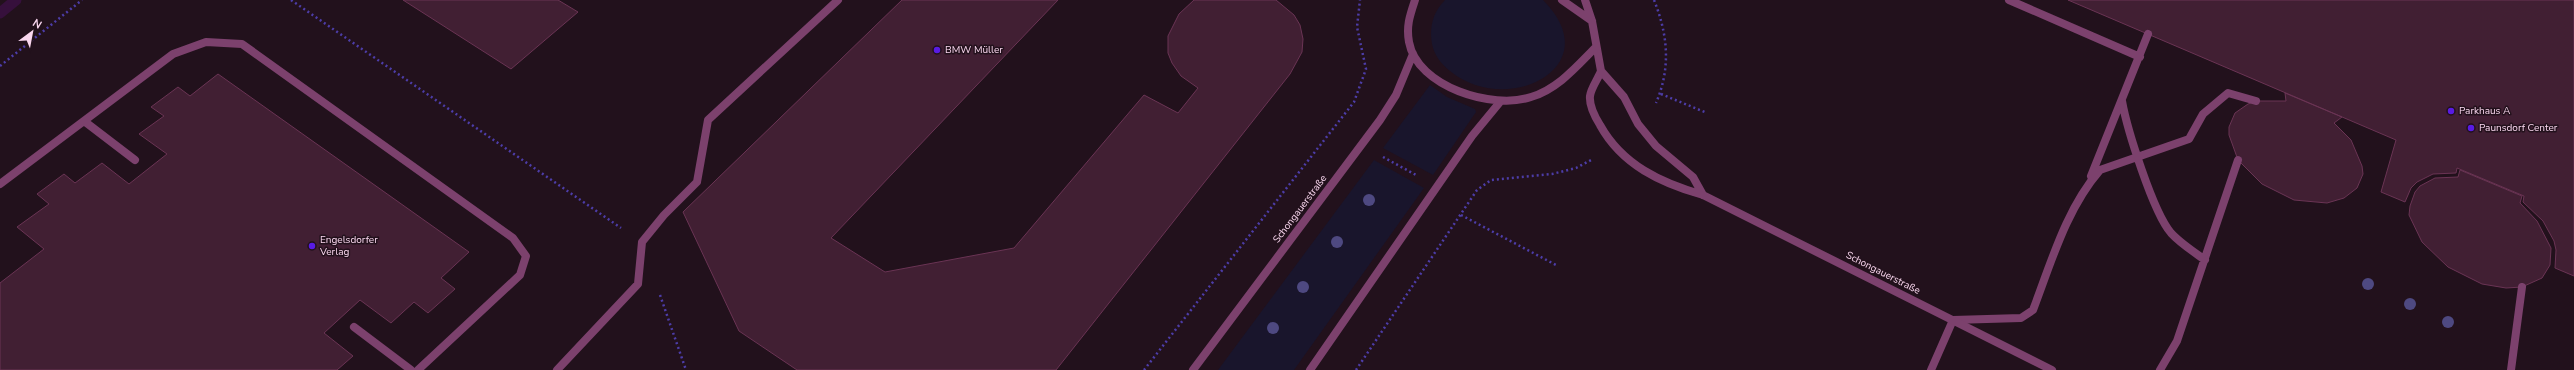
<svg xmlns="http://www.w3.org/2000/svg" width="2574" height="370" viewBox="0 0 2574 370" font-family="'Nunito Sans',sans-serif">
<rect width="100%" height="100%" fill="#22111c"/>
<path fill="#19152c" d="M1445,0H1543C1610,67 1507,118 1450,71C1442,65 1434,55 1432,44C1429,27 1433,12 1445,0Z
M1430,85L1447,97L1475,109L1476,112L1433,175L1383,148Z
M1374,160L1424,188L1294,370H1218Z"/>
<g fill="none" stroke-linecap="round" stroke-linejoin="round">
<path stroke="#36103c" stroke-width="11" d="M0,13L16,0"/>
</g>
<path fill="#411f33" stroke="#6a3454" d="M403,0H558L578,12L511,69Z
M902,0H1058L831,238L885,272L1014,248L1144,95L1178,113L1198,88L1181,76L1172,63L1168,53V36L1179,14L1194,0H1276L1294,15L1300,25L1303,39L1302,52L1290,74L1056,370H797L739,331L683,212Z
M2068,0H2574V276L2555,268L2556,250L2554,241L2543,221L2523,202L2524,196L2457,168L2456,173L2433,174L2417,182L2411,188L2405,202L2381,192L2396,140Z
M218,74L469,252L441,278L455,289L428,313L414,302L391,323L360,300L324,333L353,356L337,370H0V283L44,249L17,227L49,204L37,194L64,174L75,183L102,163L129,184L167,154L139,134L164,116L151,107L178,87L190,96Z
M2285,93L2342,117L2334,123L2351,140L2362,166L2363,174L2357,188L2344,198L2327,203L2294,200L2262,184L2238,160L2229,135V127L2235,113L2248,104L2256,101H2286Z
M2460,170L2522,196L2520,203L2537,221L2551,248L2550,265L2542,278L2522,287L2506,288L2482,284L2448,267L2422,242L2409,215L2410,206L2415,192L2420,186L2435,178L2458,177Z"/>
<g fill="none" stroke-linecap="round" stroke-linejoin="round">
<path stroke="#4d3da8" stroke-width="2.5" stroke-dasharray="2 3" stroke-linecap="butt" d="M291,0L621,228
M1654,0C1668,35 1671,68 1656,103
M0,66L82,0
M1661,94L1707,113
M1383,157L1416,175
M1461,215L1556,265
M660,295L686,370
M1144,370L1354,102L1366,69L1357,27L1360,0
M1356,370L1477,190L1491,180L1552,174L1576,168L1593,159"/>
<path stroke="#7c416d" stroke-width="8" d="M2009,0L2140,57
M2122,101C2127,129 2153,212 2171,233C2180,243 2194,252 2205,260
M84,121L135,160
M2091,176L2148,34
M0,184L173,54L206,42L242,44L513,238L526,256L520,275L418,370
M354,327L411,370
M557,370L638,284L642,242L664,215L697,182L708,120L838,0
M1931,370L1953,320L2021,318L2033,310C2051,263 2066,209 2100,170L2189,139L2203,114L2228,93L2256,101
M2160,370L2177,341L2238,160
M2511,370L2522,287"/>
<path stroke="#7c416d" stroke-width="8" d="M1415,0C1410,15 1406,26 1409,42C1417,87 1493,110 1531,97C1558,89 1577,66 1596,47
M1562,0L1592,21
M1585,0L1592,21L1601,71L1624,97L1638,124L1656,146L1693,177L1703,195
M1601,71C1598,79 1591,88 1590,96C1589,106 1595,117 1600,125C1622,165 1661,183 1703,195L2052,370
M1193,370L1380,120L1396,95L1413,54
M1310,370L1472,136L1500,102"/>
</g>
<g fill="#4e4981">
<circle cx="1369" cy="200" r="6"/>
<circle cx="1337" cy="242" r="6"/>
<circle cx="2368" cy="284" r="6"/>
<circle cx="1303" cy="287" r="6"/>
<circle cx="2410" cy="304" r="6"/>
<circle cx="2448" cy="322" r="6"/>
<circle cx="1273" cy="328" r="6"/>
</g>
<g fill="#591be3" stroke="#22111c" stroke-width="1.5">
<circle cx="937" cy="50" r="4"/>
<circle cx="2451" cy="111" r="4"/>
<circle cx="2471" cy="128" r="4"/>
<circle cx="312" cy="246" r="4"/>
</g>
<g text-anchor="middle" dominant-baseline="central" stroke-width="3" stroke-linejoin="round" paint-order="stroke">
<g font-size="10" fill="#fad7ef" stroke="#22111c" text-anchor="start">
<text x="945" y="50">BMW Müller</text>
<text x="2459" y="111">Parkhaus A</text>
<text x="2479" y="128">Paunsdorf Center</text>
<text x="320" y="240">Engelsdorfer<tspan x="320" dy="12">Verlag</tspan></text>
</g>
<g font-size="10" fill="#fad7ef" stroke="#22111c">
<text transform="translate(1300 209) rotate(-53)">Schongauerstraße</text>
<text transform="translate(1883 273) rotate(27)">Schongauerstraße</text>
</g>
</g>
<g transform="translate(32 32) rotate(32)" stroke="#22111c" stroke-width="3" paint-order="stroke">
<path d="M0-3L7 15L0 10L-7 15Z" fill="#fad7ef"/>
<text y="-6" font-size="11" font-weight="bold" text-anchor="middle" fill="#fad7ef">N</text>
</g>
</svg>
